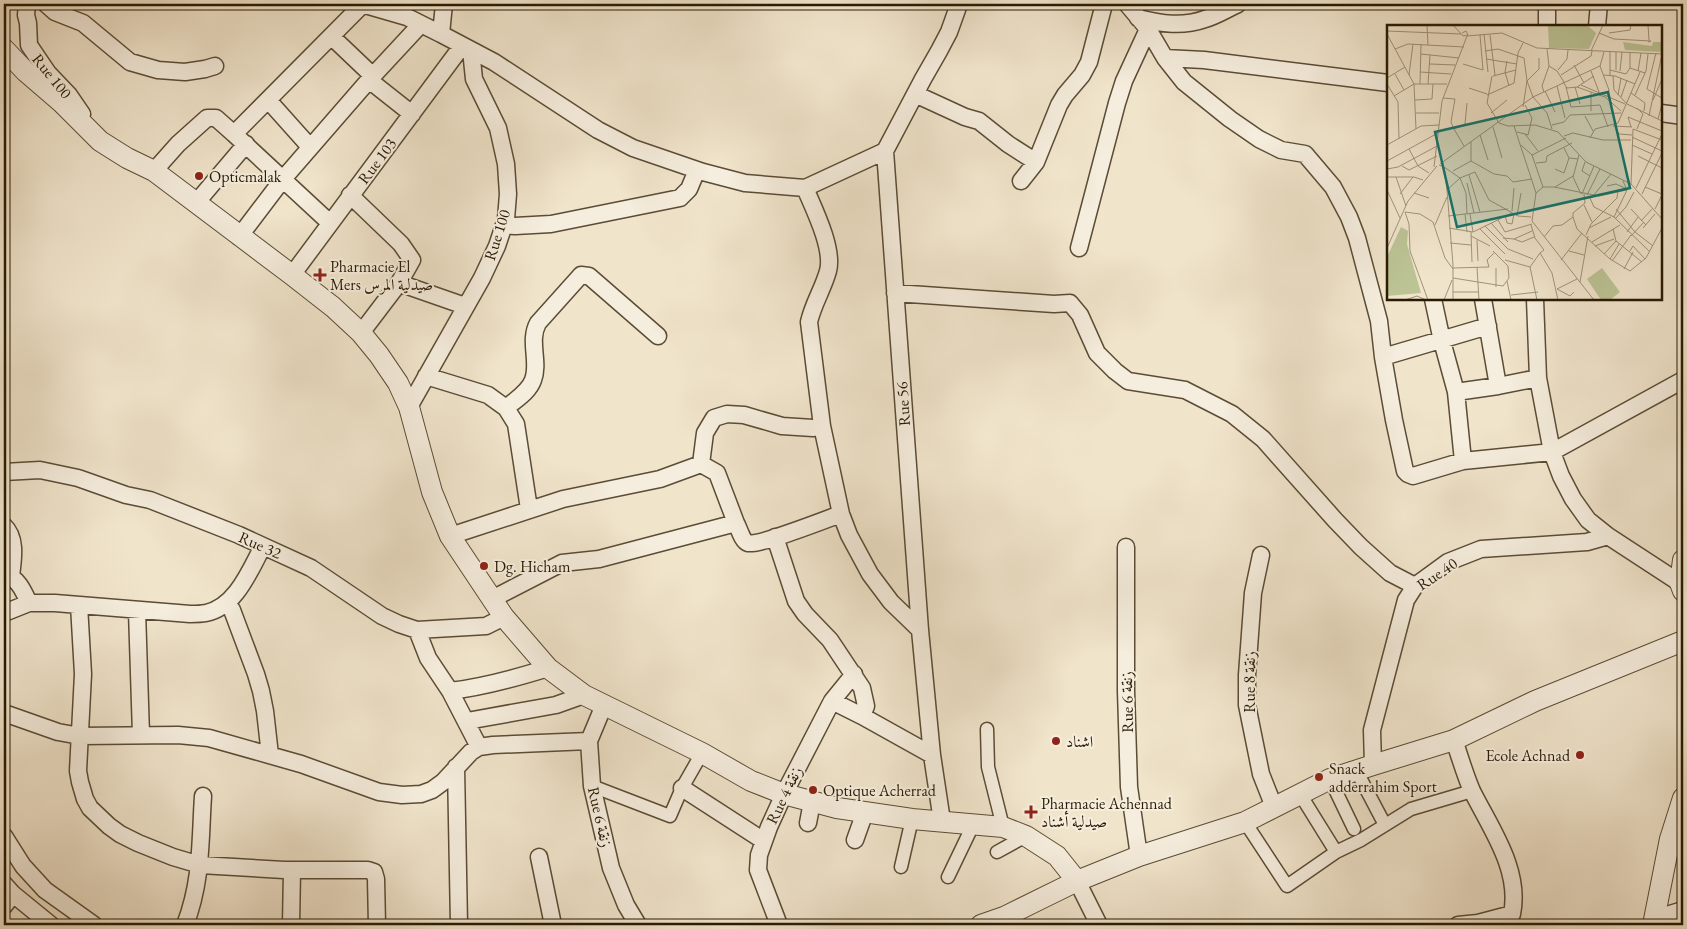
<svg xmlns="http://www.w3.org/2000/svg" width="1687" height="929" viewBox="0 0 1687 929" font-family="'EB Garamond',Amiri,serif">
<rect width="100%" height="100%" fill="#f0e4cb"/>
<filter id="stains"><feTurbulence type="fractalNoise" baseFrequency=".004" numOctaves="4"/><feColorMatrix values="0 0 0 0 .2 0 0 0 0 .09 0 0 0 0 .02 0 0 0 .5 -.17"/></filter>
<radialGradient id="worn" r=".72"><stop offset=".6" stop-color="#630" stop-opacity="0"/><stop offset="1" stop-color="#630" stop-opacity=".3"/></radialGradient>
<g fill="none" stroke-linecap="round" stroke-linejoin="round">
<g stroke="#5b4c35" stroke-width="15">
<path id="pedestrian" d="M987,729L988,767L1003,827
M1356,770L1385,825
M1330,779L1354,829
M592,786L670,816L682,788L702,753
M1300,794L1336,852
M1245,822L1287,886L1336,852L1361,840L1411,809L1472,791
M997,852L1026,836
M901,867L912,819
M948,877L973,825"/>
</g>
<g stroke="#5b4c35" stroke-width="19">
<path id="minor" d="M27,4L26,15L28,23L29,45L48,73L69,95L82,114
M46,4L55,12L83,23L130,62L158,70L185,72L205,69L215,66
M362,4L407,17L441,34L494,62L598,130L633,148L703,172L745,183L805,188L885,151
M1127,4L1148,29L1165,58L1184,82L1230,119L1259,139L1281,150L1305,154L1333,187L1349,217L1357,238L1379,321L1383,357L1394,420L1405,471L1408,474L1413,476L1463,461L1552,452L1683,380
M1138,18C1161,24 1183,27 1205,19C1216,16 1227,9 1238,4
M1547,26V4
M1597,26L1599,4
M441,34L444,4
M332,37L373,76
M1165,58L1204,60L1388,83
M369,80L412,114
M915,94L965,117L979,121L1008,144L1036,162
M268,100L310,147
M1661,113L1683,116
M234,134L330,223
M154,171L178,144L207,118H216L234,134L363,4
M1021,181L1036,162L1059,105L1065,95L1082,75L1089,62L1104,4
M805,188C814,209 834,249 828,271C823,289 813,304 809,322L822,426L841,514L849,535L870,574L891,602L920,630
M350,195L401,244L412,260L399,283L361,333
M196,203L246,144
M504,225L515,226L551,224L680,198L689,189L697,170
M239,237L283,179L369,80L421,24
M1079,248L1117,103L1124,81L1148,29
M292,275L462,46
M399,283L465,306
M895,293L1054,304L1070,303L1080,315L1097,353L1115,371L1128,381L1185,390L1232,414L1263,439L1335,520L1361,547L1390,573L1415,586
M1433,299L1442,341L1456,392L1463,461
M1483,299L1498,386
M1535,299L1538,378L1552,452L1561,476L1573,499L1588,520L1608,536L1680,583
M1383,357L1488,326
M426,376L488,395L506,408L516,424L529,509
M1456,392L1498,386L1538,378
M409,407L482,278L497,246L506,219L508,194L506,164L498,128L474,79L471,50
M506,408C515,400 529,392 533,380C540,362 528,341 538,323L581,275L589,276L658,336
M701,464L717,473L736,523
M4,472L40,470L78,478L126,495L150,500L239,535L311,568L382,616L399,624L417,630L486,626L504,617
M4,526C17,538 13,560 11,576
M450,536L563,499L660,479L701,464L705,433L714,418L727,414L744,415L782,426L813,428L822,426
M775,537L796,601L805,614L830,640L862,688L866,706L862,716L932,755
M1126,547V691L1129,787L1139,856
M1261,555L1253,593L1247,675V705L1261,774L1274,807
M4,574C18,578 23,590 29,603
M492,599L562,563L599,559L736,523C739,528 742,541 748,543C759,546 827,519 841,514
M226,604L232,610L256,674L261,691L265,711L270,755
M79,605L83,674L78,771L80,782L85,799L90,808L109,826L120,834L138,843L173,857L200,865L284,870H368L374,872L376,879L377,925
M137,611L141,735
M4,613L29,603H55L190,614C195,614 201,614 206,613C236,607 250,570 263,546
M417,630L428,658L450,691L479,747
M450,691C484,687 516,678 548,668
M832,701L854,674
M604,705L589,741L592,786L611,868L626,905L638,925
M4,713L58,732L80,736L178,735L209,738L301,764L379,792L402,795L421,794L432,790L443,782L471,752L479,747L493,745L589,741
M467,721L556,705L584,695
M1454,740C1460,757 1465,775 1472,791C1491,829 1521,870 1512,914L1478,923L1458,925
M1373,765L1372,730L1406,600L1415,586L1448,562L1481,549L1587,542L1608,536
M456,767L459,925
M682,788L764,841
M942,821L932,755L920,630L885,151L923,79L939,51L949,32L959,4
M808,823L812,802
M4,836L23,866L45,890L94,925
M855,840L865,812
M539,857L553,925
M1077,881L1099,925
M4,884L13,894L51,925
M4,906L13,894
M1654,919L1683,910
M185,925C202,881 200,842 203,796
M291,925L292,870
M779,925L758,870L759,855L769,827L784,794L832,701L862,716"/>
</g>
<g stroke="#5b4c35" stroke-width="22">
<path id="tertiary" d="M4,49L26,72L62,103L100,141L127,158L154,171L292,275L333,307L361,333L379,355L398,383L409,407L432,492L450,536L504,617L548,668L584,695L702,753L751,781L784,794L837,808L912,819L1003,827L1026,836L1057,856L1077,881
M1683,560L1680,583L1683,591
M981,925L1004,917L1077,881L1139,856L1245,822L1330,779L1373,765L1454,740L1535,701L1683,641
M1653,925L1670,839L1683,798"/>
</g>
<use href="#pedestrian" stroke="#f5eddd" stroke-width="12"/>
<use href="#minor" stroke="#f5eddd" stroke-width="16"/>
<use href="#tertiary" stroke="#f5eddd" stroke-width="20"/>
</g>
<g fill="#8f2418" stroke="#f5eddd" stroke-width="2">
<circle cx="199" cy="176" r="5"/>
<path d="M317.5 267.5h5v5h5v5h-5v5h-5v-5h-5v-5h5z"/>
<circle cx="484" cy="566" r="5"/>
<circle cx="1056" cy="741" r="5"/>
<circle cx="1580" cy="755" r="5"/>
<circle cx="1319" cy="777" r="5"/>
<circle cx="813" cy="790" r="5"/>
<path d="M1028.5 804.5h5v5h5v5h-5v5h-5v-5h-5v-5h5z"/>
</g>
<g text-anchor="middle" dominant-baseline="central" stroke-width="4" stroke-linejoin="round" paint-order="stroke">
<g font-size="16" fill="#291a03" stroke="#f5eddd">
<text transform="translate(52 76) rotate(51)">Rue 100</text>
<text transform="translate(377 161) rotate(-53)">Rue 103</text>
<text transform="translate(497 235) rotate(-72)">Rue 100</text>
<text transform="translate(903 404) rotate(-94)">Rue 56</text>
<text transform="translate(260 545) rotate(24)">Rue 32</text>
<text transform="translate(1437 574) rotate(-34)">Rue 40</text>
<text transform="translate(1249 682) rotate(-90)">Rue 8 زنقة</text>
<text transform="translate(1127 702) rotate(-91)">Rue 6 زنقة</text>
<text transform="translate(784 795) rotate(-64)">Rue 4 زنقة</text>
<text transform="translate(600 817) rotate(77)">Rue 6 زنقة</text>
</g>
<g font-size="16" fill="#291a03" stroke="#f5eddd" text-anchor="start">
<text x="209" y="176">Opticmalak</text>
<text x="330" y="266">Pharmacie El<tspan x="330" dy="18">Mers صيدلية المرس</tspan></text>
<text x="494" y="566">Dg. Hicham</text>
<text x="1066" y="741">اشناد</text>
<text x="1570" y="755" text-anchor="end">Ecole Achnad</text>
<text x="1329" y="768">Snack<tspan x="1329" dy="18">adderrahim Sport</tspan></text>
<text x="823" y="790">Optique Acherrad</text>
<text x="1041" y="803">Pharmacie Achennad<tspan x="1041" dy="18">صيدلية أشناد</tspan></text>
</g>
</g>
<g transform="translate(1387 25)">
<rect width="275" height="275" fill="#f0e4cb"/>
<path d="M161,0H200L209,8L202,24L162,23ZM236,17L265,21L266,17H275V27L238,25ZM14,202L21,206L20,219L34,268L0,271V232ZM215,243L233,267L223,275H214L200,254Z" fill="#bcc496"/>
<path fill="none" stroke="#a0937b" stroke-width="1" d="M40,0L41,20M66,0L76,11L81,10L79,6L75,8M261,0L262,15M0,6L74,9M212,8L227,14L264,16L261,17M222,8L243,5L244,0M0,9L27,59L29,104M97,9L101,47M93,10L96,45M103,10L108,50M80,11L115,8L150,23L275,29M8,24L21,19L77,22M160,24L162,41L170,46L177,57M98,26L111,24L137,33L140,56L146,72L160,88L165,104M204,26L216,0M223,27V50M269,28L260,64L275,73M34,29L72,33M99,34L130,39M120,36L118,47L122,61M43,39L68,40M76,39L96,45M187,40L197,58M213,41L222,65L221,71M243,43L258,48M171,45L180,34L181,25M223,45L239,49L243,43V28M229,45V27M204,46L212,67M233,46L235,27M251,46L254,28M33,47L64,49M8,49L17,65M22,50L26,19M174,50L204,31L205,26M217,50L228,51L248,59M105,51L100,78L112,98L121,101L148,100L171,107L199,137L244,159L275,194M106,51L129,45M226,51L227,65L240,79L275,96M0,53L18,42M176,57L180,63L190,62L207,51M0,59L11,77L12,114M33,59L34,19M41,59L43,30M194,60L238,79M170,61L178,93M179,62L184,82L213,80L221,102M188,62L193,79M190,62L218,72L234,86M82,63L100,69M158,66L168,87M157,67L155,61L162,41M204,67V86M244,68L258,78L257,86M100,70L127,58L131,28L136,18M231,70L234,53M248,70L259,46L261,29M7,71L27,59H60M234,72L240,55M56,73L68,74L64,97L67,104M28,75L45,74L46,59M266,75L275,54M138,80L145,93L141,110L138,109M136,82L140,56L152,44V33M250,83L256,89L250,104M29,88H52M104,88L120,75M198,91L206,106M262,91L275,29M271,94L275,79M165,100L177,97L183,90L234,88M127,101L149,168L145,196L207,275M226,101L245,102M106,102L115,133M244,102L241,92L275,106M229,104L232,109L245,110M130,107L138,109L151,126M93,110L101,135M177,111L186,108L216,115H244M245,112L275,126M203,113L208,104L231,98L253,47M0,120L34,101L52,100M134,120L145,130L156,162M245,120L265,129M77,121L67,104L78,99L80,78M177,123L182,133L191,134M22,124L31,141L42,148M145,130L179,113M192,130L186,152L194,169M251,131L275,143M0,136L51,108M84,136L107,149L120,151L126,157L145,154M198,137L195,146L203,151M149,138L159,137L160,131L185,118M53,139L146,72L213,41L217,27M52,140L57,142L60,165L66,240V275M15,141L22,145L50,131M47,142L55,76L80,11M57,142L73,153L79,168L80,189M0,144L11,142L52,120M168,144L177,148L182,133M66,146L84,136V117M82,150L93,187M0,152H27L36,155M9,152L19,181M80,158L87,188M244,159L246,104L275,115M220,161L229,159L240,164M168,162L186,151M258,162L275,169M249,163L275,109M0,165L13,193M60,165L73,153L88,147L102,175L131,191L144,192M240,165L227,192L263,227M27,168L42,173M149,168L156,162H167L212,171L240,165L236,156M13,169L26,152M195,169L207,141M255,169L275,128M200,170L213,144M202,171L207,182L227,192M206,171L224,149M197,180L205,197M229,184L248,207L266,221M244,184L259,200M268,184L275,170M125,186L127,163M18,187L22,199L23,226L41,275M18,187L33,189L46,197L58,233L66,244M78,189L80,207M83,189L86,207M118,190L120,198L125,199L127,189M61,191L121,184M130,191L134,168M186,192L190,204L223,234L243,246L259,233L275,203M228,194L239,182L247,167M111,195L118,207L145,199M254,196L265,184M104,198L121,217M48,200L60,172M144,200L148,213L157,225L153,228L165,248L171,275M98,201L121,224L146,234M62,203L86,207L125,188M202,203L224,192M256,203L268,189M93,204L118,229M226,204L229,216L255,237M84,207L85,237M240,207L251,192M199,210L204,199L230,173L231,166M84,211L103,221M244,211L257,197M157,212L166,201L175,200L186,192V188L198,178L197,169M116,213L127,214L145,206M127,214L135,217L147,212M90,215L91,236M205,217L233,200M63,218L84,220M208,221L227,214M0,223L21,176L50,141M182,226L197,230M243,226L246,221L258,234M217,229L229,216M223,234L232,219M118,235L143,242M174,235L195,208M225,236L244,210M90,242L92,275M66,243L102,242L100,235L108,227M237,244L246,227M66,253L116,261L122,253L121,241L106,226M120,256L124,275M193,257L201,211M109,262V243M170,264L190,254M170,264L183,271L187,267M66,267H92M124,270L151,267M18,275L30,271L39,275M57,275L65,255M150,275L143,242L153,228"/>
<path fill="#0f766e" fill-opacity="0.15" stroke="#0f766e" stroke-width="2.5" d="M221,67L243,163L70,202L48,107Z"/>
<rect width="275" height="275" fill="none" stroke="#291a03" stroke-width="2.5"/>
</g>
<rect width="1687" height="929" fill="none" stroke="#f0e4cb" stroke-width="20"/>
<rect x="5" y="5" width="1677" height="919" fill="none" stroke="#291a03" stroke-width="2.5"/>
<rect x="10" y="10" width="1667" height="909" fill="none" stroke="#291a03"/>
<rect width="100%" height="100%" filter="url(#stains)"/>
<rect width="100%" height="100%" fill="url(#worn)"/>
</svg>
